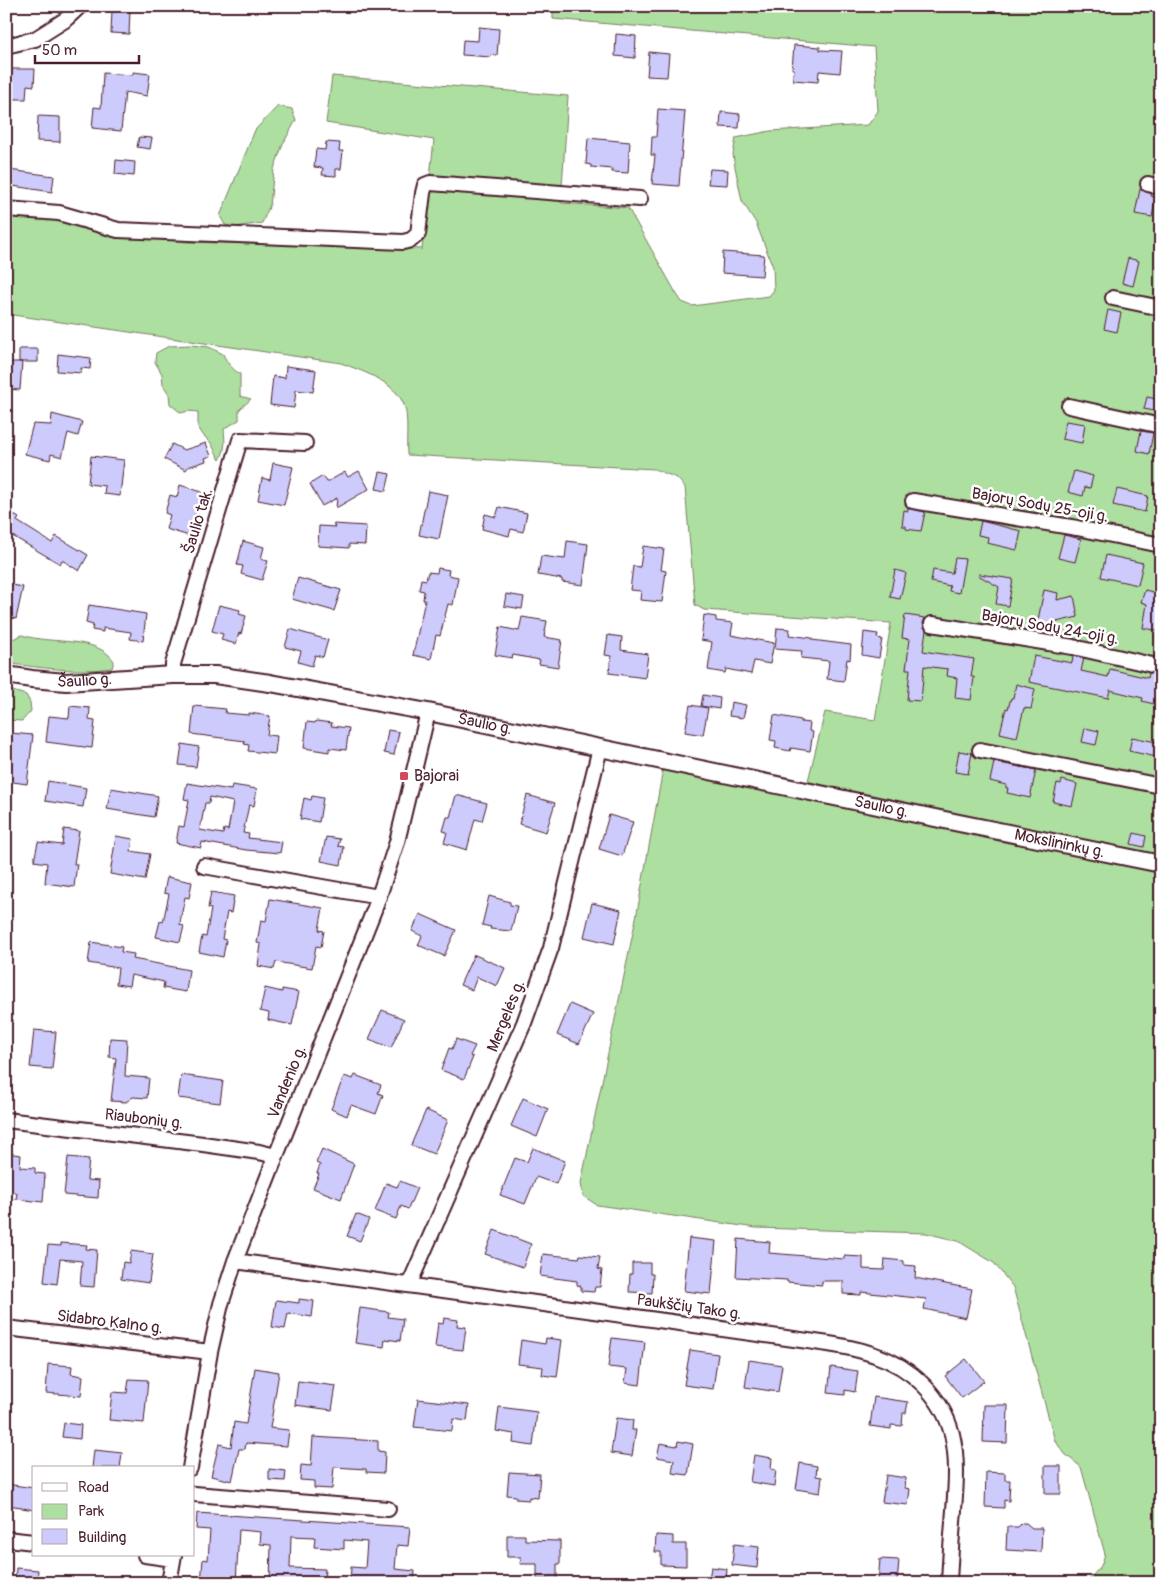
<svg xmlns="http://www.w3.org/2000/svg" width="1167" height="1589" viewBox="0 0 1167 1589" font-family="Pangolin,sans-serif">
<rect width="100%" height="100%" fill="#fff"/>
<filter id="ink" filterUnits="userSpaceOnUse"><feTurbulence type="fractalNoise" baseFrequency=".02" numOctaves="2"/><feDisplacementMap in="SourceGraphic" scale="10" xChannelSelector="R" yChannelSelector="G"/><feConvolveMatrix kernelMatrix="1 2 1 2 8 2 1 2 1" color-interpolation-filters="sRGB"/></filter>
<g filter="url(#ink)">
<path fill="#addfa0" stroke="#7c7f66" d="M553,6H1161V1583H1086L1101,1566L1105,1554L1081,1467L1065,1454L1055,1441L1013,1287L994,1263L958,1241L926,1233L756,1228L597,1205L583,1196L581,1183L636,918L663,769L804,797L825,712L875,720L891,623L704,610L695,605L685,487L677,478L654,469L407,455C406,441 408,426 406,412C401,383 364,372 341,363L6,314V214L55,217L104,234L187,242L422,249L434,140L326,123L332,76L568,96L561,203L628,208L676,293L682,302L692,306L769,296L774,290L773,267L756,223L742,201L735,167L733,154L736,138L770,131L868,125L878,111L874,47L553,19Z
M278,106L292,109L296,120L283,144L274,169L270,205L262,223L235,227L225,225L220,216L255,130Z
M190,345L209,347L223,354C227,363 232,369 240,374V396L251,399L239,410V420L224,429C225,440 226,450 220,460L211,443L203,435L198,427V412L188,411L181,413L170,404L169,394L163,385L162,374L155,362L156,353L169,346Z
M22,635C50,645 97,635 114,661L112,668C77,673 41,668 6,663V640H10Z
M6,689L26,695L30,702L31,711L22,721L6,720Z"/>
<path fill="#cdcafc" stroke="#4a1f2b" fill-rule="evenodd" d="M112,10H130L129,34L111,33Z
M479,27L499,29L497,56L491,55V57L462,55L463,40L478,41Z
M616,34L636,36L635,58L615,56Z
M794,45L820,47V50L842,51L840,73L819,71L818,82L793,80L794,69H792Z
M649,52L669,54L667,77L647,76Z
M11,69H35L34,86L27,85L26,99H11Z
M133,72L150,74L147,96L125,92L121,131L92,128L94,107L101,108L103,73L133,75Z
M658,109L685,111L679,186L652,184L655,155H651L652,137H656Z
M721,112L740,114L739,128L720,127Z
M38,116L60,117V142L37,141Z
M139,137L152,138L150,149L137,147Z
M588,138L630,142L628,173L612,172V169L591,167V165L586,164Z
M326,142L340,143L339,151H343L341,169H336V176L322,175L323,168L314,167L316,149L325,150Z
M116,160L135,162L134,176L115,174Z
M710,169L728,170L727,185L708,184Z
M9,170L54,176L52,192L6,185Z
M1140,189L1152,194L1151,196L1156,197L1152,217L1135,214Z
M723,252L764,255L762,276L722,273Z
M1128,258L1139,261L1133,286L1122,283Z
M1108,310L1121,313L1117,332L1104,329Z
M19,349H38V362H19Z
M58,354L91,358L90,369L81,368V373L57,371Z
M6,362H22L20,390L6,389Z
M286,366L316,370L313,392L296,390L294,408L270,405L273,376L285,378Z
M1147,397L1161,400L1159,412L1144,409Z
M52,414L82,422L78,436L68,433L62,457L51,454L50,460L25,454L33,424L51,425Z
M1066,421L1085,424L1082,443L1062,439Z
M1141,431L1153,433L1149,454L1137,451Z
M206,443L211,456L205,458L206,461L188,467L186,470L164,459L172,444L184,450Z
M91,456L124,460L120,496L104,494L105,486L88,484Z
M273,463L293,467L284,505L258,500L262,478L270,480Z
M359,471L369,489L336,508L337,498L322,506L310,484L323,476L327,482L345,472L348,477Z
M1074,471L1093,476L1090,488L1085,487L1083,496L1068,492Z
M380,472L390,474L386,491L376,489Z
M180,485L202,492L189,536L166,529L170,515L165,513L170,495L177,497Z
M1117,489L1148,496L1145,512L1113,505Z
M428,491L448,495L439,539L419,535Z
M499,507L527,513L523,532L511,529L509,536L482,529L485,514L496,517Z
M908,508L925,512L921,531L906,529V526H902L904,510L908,511Z
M6,510L19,518L17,521L52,543L56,536L88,555L79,571L62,560L60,564L9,534L6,539Z
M981,521L1021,531L1017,550L987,543L988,537L978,535Z
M333,524L366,526L365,545L349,544V548L318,546L319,526L335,527Z
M1064,535L1081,539L1075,562L1058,558Z
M243,541L264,547L261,559L268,561L262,580L241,574L243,566L237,565Z
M567,541L588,544L583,585L562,582V579L538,575L541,556L565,559Z
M643,546L664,549L661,570L666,571L662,602L640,600L641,591L630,590L633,566L640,567Z
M1106,555L1143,563L1138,585L1101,577Z
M955,558L965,559L959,593L949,591L950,586L931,582L933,570L952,573Z
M438,568L449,570L448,575L458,577L453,605L448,604L440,636L436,635L431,659L413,655L425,600H423L424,591L419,590L421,579L426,580L428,572L437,573Z
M895,570L906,573L900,599L890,597Z
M979,574L1013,579L1008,606L996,604L999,587L978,575Z
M298,578L341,590L334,611L292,599Z
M6,584L23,587L16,619L6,616Z
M1044,590L1058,593L1057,600L1074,596L1078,617L1052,623L1050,633L1036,630Z
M1145,590L1161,594V631L1143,628L1147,604L1141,602Z
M506,594L524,597L522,609L504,606Z
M89,605L146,614L143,641L130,639L131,632L103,628V632L92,630L93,625L86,623Z
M219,605L240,610L239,614L246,616L241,634L239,633L236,644L221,640L223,634L212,631Z
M704,615L716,617V621L733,623L731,635L774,643L770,664L754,661L751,674L726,669L725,673L708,670L712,642L701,640Z
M905,615L925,618L923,623L926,630L923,651L974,659L971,677H974L971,700L955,698L957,678L947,676L948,669L924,666L921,701L907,700L910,669H906L910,639L902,638Z
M522,617L547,621L544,637L562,640L558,667L539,664L540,660L513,655L512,658L495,655L500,627L519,631Z
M777,628L790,629L789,635L812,638V640L851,645L850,660L847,659L844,681L827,679L829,661L801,658L802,651L775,649Z
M290,629L328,640L323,657L315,655L312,666L298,662L301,651L285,647Z
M864,632L878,634L877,638L882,639L879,658L862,655Z
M608,635L622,637L621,650L648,654L645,678L609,673L611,656L605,655Z
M1034,656L1072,663L1073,656L1084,658L1081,671L1108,677L1110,669L1148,678L1149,673L1161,676V695L1158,705L1142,701L1143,698L1110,690L1108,698L1029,682Z
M1016,684L1035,689L1031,709L1024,708L1017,737L1000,733L1006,708L1008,709L1011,698H1013Z
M703,695L720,698L719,709L701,706Z
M731,702L746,705L743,718L729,716Z
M690,705L708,708L703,735L685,732Z
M70,706L90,708L89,720L95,721L92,748L46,742L49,716L69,718Z
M194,706L226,709L225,713L249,715V713L270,716L267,735L277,736L275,754L248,751L249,745L244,744L245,741L191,734Z
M774,715L801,720V722L810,723L809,731L813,732L810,751L791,748L790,751L775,748L776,741L770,740Z
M316,721L332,723L331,726L349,728L346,750L329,748V752L304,748L307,722L315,723Z
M1085,728L1099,731L1096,745L1082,742Z
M388,730L399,732L394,755L384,753Z
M10,733L33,735L27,784L6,781V758Z
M1132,737L1161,743V758L1129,751Z
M182,744L199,747L196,767L179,765Z
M959,751L972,753L968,774L955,772Z
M994,762L1036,770L1030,798L1007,793L1008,788H1006V785L990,781Z
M1062,780L1077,784L1072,806L1053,802L1057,783L1061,784Z
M48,781L86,788L83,807L45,801Z
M187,783L231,790L232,785L257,789L254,806L249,805L243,833L249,834L248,838L282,842L280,853L246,850L202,842L201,848L176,843L179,826L184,827L189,800L184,799ZM210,797L233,802L228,830L224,829L223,834L200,830L205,803H209Z
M111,788L158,796L154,817L107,809Z
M456,795L487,803L482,821L475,819L467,850L444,843L447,832L443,831L447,817H450Z
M527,795L555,803L546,832L519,824Z
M312,796L323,798L319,822L300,819L304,798L311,800Z
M609,815L633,822L622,856L599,849Z
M64,829L79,831L74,864H77L74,887L45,883L47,863L34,861L38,842L62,845Z
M1134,833L1146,836L1144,847L1131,844Z
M116,836L133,839L131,851L150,854L145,880L110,874Z
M326,837L340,839L338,846L344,847L341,865L321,861Z
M167,877L192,882L189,898L185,897L181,917L180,925L184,926L180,942L156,937L160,921L163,922L169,894L164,893Z
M211,892L234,896L231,913L227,912L222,939L226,940L223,957L199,952L202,936L206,937L211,909L208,908Z
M489,896L510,902V905L517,906L511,931L490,929L491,927L482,925Z
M270,899L323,908L319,930L324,931L321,947L316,946L312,968L276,962L274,969L258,966L261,944L257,943L261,920L266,921Z
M592,903L621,910L614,944L584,937Z
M420,914L456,930L444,956L418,945L422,936L412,931Z
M91,942L122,947L121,952L134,954L133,959L189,970L186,992L163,988L164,982L131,975L129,986L116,984L118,968L88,963Z
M474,954V957L475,955L505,968L497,986L477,977L472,990L460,985Z
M265,988L282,992V989L299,992L292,1025L268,1020L269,1013L260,1011Z
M570,1004L593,1014L579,1044L557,1035Z
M382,1010L404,1019L391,1048L369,1039Z
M34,1030L56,1032L52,1069L30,1067Z
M110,1038L127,1039L125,1076L149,1078L147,1098L133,1097L126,1102L111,1101L116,1058L109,1057Z
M456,1039L475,1046L470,1056L473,1057L464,1079L441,1070L449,1048L452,1049Z
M181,1075L223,1081L220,1103L178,1098Z
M355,1075L381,1085L378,1093L383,1095L376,1114L351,1105L347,1116L331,1109L344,1076L353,1079Z
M523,1098L548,1109L537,1137L511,1126Z
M426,1110L448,1120L434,1154L411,1145Z
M533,1148L565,1161L556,1184L536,1177L525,1204L500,1195L515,1158L527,1162Z
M322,1149L354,1164L341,1199L313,1188L319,1174L317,1173L320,1165L316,1163Z
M6,1153L21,1155L20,1167L35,1168V1173L45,1174L43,1202L16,1199L17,1193L6,1192Z
M68,1157L89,1159L87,1180L99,1181L98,1198L64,1195Z
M400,1181L417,1188L408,1209L401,1206L396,1219L375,1211L386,1183L397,1187Z
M356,1214L369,1219L360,1241L347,1236Z
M494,1230L531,1244L523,1267L485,1254Z
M689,1238L716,1241L711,1294L684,1291Z
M738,1239L770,1242L769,1253L844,1259V1256L863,1257V1269L884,1270L885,1259L904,1261V1265L916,1266L915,1278L972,1289L966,1318L924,1309L926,1299L861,1292V1295L843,1294V1281H822V1285L787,1282V1280L736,1277Z
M61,1243L87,1245L86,1249L97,1250L94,1287L80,1286L82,1261L60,1259L57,1284L44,1282L48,1245L61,1246Z
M131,1251L153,1254L149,1283L121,1279L123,1262L129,1263Z
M543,1254L579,1258L580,1255L600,1257L598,1269L602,1270L600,1287H595L594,1292L581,1291V1286L577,1285V1281L540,1276Z
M632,1263H650V1274H653L652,1293L629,1292L630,1274H632Z
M299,1299L314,1301L312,1317L288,1313L285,1329L272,1327L276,1300L299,1303Z
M360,1308L389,1312L388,1317L403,1319L400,1341L385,1339L384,1347L355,1343Z
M444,1318L458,1320L457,1326L466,1327L463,1350L435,1347L438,1323L443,1324Z
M546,1338L562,1340L557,1377L542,1375L543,1367L518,1364L521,1340L545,1344Z
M612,1338L645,1342L640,1385L625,1383L627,1369L608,1367Z
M690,1350L718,1354L713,1389L684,1385Z
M966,1359L984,1381L962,1398L945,1376Z
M749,1360L782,1365L778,1392L745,1387Z
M48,1364L72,1366L71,1374L83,1376L81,1396L46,1393Z
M831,1367L858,1371L855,1392L845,1390V1395L828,1393Z
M255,1368L279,1372L270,1428L289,1430L287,1446L246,1443L245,1449H239L232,1481L211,1476L219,1444L231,1447L234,1422L246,1424Z
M129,1379L148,1380L144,1423L109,1420L112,1392L127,1393Z
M298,1381L336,1386L332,1410L295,1405Z
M874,1397L908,1402L906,1413H903L902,1426L891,1425V1429L870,1426Z
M418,1399L469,1405L467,1421L453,1419L452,1431L414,1427Z
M984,1405H1008L1007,1443L983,1442Z
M499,1407L537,1412L533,1446L513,1443L514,1434L496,1431Z
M616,1418L633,1420L632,1430H636L632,1456L611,1453Z
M64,1423L81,1425L80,1439L62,1437Z
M313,1437L378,1441V1451L385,1452L384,1473L366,1472V1469L334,1467L332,1489L314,1488V1481L300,1480L301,1465L311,1466Z
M678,1441L693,1444L688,1475L672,1473L674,1460L657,1457L660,1443L677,1446Z
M94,1450L122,1453L120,1468H92Z
M754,1455L772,1458L771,1469L776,1470L774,1486L750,1482Z
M800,1463L817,1466L816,1476L822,1477L820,1493L796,1489Z
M1045,1466H1061V1494H1045Z
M269,1469L286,1471L285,1481L269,1480Z
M509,1472L540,1474L538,1498L529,1497V1500L516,1499V1496L507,1495Z
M986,1472L1005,1473V1480H1010L1009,1501L1004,1500V1508L985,1507Z
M886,1475L906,1478L905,1488L910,1489L908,1505L882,1502Z
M6,1484L34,1488V1510L22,1508V1507L6,1505Z
M197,1513L410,1527L408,1546L397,1545L395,1569L415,1571L414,1583H350L351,1567L365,1568L367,1542L344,1540V1549L314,1547L315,1537L291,1536L290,1568L325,1569L324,1583H270L271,1545L260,1544L261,1532L239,1530L236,1583H201L203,1559L208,1560L210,1530L196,1529Z
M1022,1523H1026L1032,1528H1042L1041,1552L1006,1550L1007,1527H1018Z
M507,1535H525V1540L560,1541V1564H557V1579H537V1564H520L521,1557H507Z
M656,1535L673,1536V1544H686V1566L661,1565V1552H655Z
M734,1544L759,1547L757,1568L732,1565Z
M880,1559L899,1560L897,1583H878Z
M711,1567L727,1569L726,1581L709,1579Z
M16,1568L38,1570L37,1583H15Z"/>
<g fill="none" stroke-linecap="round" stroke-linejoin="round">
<g stroke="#4a1f2b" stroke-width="18">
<path id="minor" d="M6,46L35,39L65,20L80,6
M1148,184L1161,187
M6,209L59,213L118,230L403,242L411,240L418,234L423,193L425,185L430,183L640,199
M1113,298L1161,308
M1069,406L1161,426
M913,501L1077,528L1161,545
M932,624L1073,647L1161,667
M173,675V664L240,440L305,443
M980,750L1161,786
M204,866L379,897
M6,1120L203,1144L259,1152L276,1156
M235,1261L808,1341C830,1344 853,1347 875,1355C911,1367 942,1396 952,1434C958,1459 956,1485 954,1510C952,1534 950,1559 949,1583
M409,1285L524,1023L551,948L600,748
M6,1328L210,1352
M190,1468L210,1352L221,1304L235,1261L276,1156L376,905L397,842L428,712
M194,1494L388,1509
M6,1539L34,1542
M145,1555L173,1559
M169,1583L174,1555"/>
</g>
<g stroke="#4a1f2b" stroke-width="20">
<g id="tertiary">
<path id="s1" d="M6,675L32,679L66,682L173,675H215L270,683L428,712L959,823L1161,864"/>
</g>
</g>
<use href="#minor" stroke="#fff" stroke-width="14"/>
<use href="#tertiary" stroke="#fff" stroke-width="16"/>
</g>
</g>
<rect fill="#d1495b" stroke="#fff" stroke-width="2" x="399" y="771" width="10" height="10" rx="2.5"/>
<g text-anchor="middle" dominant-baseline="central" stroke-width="5" stroke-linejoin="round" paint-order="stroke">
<g font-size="16" fill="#4a1f2b" stroke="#fff">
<text transform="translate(1040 505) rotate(10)">Bajorų Sodų 25-oji g.</text>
<text transform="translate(198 521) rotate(-73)">Šaulio tak.</text>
<text transform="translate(1050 627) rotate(10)">Bajorų Sodų 24-oji g.</text>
<text stroke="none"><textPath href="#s1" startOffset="79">Šaulio g.</textPath></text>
<text stroke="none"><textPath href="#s1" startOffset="484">Šaulio g.</textPath></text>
<text stroke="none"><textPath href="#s1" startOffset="889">Šaulio g.</textPath></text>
<text stroke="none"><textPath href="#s1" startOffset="1071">Mokslininkų g.</textPath></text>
<text transform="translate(506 1016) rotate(-68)">Mergelės g.</text>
<text transform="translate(287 1082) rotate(-68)">Vandenio g.</text>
<text transform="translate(144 1119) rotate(7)">Riaubonių g.</text>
<text transform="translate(689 1307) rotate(8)">Paukščių Tako g.</text>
<text transform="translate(110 1322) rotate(7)">Sidabro Kalno g.</text>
</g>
<g font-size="16" fill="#4a1f2b" stroke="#fff" text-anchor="start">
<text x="414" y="776">Bajorai</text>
</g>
</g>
<rect width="1167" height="1589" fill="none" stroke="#fff" stroke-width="25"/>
<rect x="12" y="12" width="1142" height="1564" fill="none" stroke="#4a1f2b" stroke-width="2" filter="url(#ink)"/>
<rect x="32" y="1466" width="162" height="90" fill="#ffffff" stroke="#b7a5aa"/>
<rect x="42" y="1483" width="25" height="8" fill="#ffffff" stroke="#b7a5aa"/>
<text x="78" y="1492" font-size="15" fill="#4a1f2b">Road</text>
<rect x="42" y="1504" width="25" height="15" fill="#addfa0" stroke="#b7a5aa"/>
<text x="78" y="1516" font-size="15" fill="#4a1f2b">Park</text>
<rect x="42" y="1529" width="25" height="15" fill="#cdcafc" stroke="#b7a5aa"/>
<text x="78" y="1542" font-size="15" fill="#4a1f2b">Building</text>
<path d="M35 55v8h104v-8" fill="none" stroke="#4a1f2b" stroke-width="2.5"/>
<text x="42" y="55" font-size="15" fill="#4a1f2b" stroke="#ffffff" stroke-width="4" paint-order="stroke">50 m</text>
</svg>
